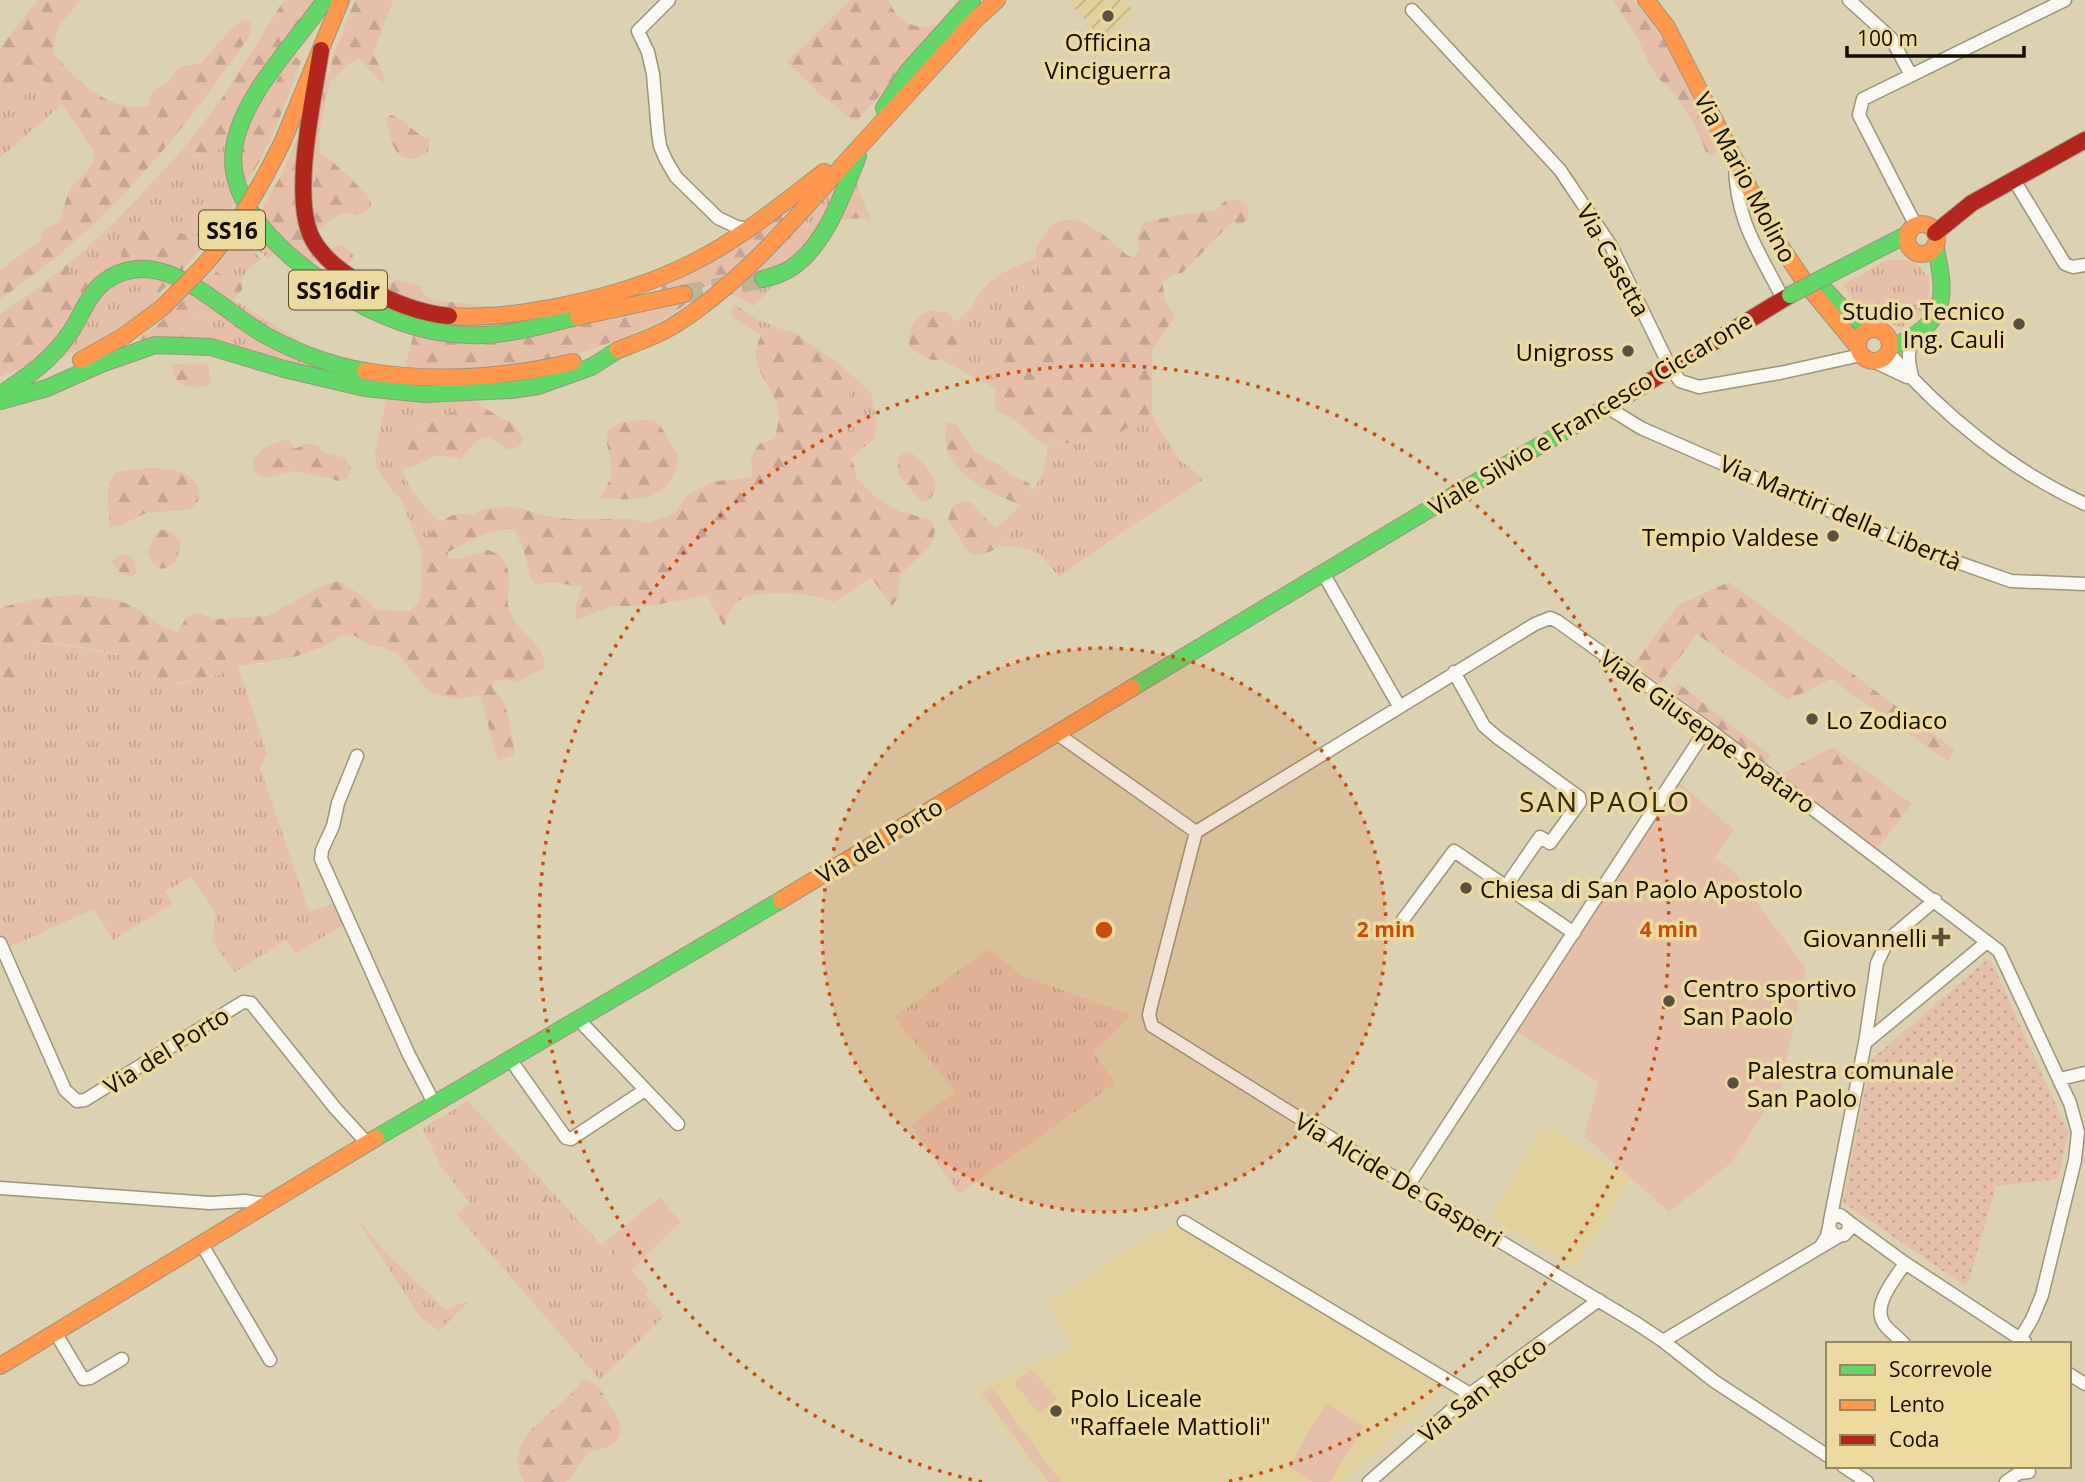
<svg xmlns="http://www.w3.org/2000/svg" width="2085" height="1482" viewBox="0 0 2085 1482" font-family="'Open Sans',sans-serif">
<defs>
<pattern id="industrial-furrows" width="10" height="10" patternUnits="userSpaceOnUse" patternTransform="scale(1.75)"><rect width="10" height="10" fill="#e2d19d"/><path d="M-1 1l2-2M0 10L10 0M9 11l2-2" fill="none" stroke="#c1b285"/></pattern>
<pattern id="grass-tufts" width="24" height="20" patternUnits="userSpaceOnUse" patternTransform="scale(1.75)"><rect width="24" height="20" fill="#e6bfa9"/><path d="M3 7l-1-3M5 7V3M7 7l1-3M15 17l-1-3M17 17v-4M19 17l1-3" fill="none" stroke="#c4a390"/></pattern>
<pattern id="forest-firs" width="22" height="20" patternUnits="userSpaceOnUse" patternTransform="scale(1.75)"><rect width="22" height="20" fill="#e6bfa9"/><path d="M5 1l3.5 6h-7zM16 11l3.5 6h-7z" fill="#c4a390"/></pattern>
<pattern id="park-dots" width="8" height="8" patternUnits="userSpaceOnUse" patternTransform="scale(1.75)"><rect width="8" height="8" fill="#e6bfa9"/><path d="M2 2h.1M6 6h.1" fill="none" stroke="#c4a390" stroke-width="1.8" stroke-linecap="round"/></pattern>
</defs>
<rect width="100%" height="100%" fill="#dcd1b0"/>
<path fill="#e2d19d" d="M1540,1130H1555L1630,1177L1577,1267L1490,1218Z
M1182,1227L1257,1274L1446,1387L1341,1482H1042L975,1390L1073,1347L1047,1303L1149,1234L1168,1228Z"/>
<path fill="url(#industrial-furrows)" d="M1067,0H1125L1135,13L1103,40Z"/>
<path fill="url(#grass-tufts)" d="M31,65L62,104L0,158V99Z
M329,70L330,82L319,132L320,153L314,151L320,97Z
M230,137L239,197L211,236C190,239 171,228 150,227C142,239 134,256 124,266C112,278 87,284 70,276L69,271L74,259L116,221L186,146V152L194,157L217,151Z
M842,178L815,238L775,270L751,276Z
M252,221L275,250L268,259L243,235Z
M241,237L261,259C253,266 241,272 242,284L231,281L214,270Z
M1035,259L1044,285L1041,296L1011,306L996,370L995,388L942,360L953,356L961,333L955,322C974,309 971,305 983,289C997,273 1016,266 1035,259Z
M1886,260H1913L1929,278C1930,305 1925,314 1902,327C1870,320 1861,312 1843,285Z
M129,278L139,281L160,296C127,327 88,346 47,365L101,291Z
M777,281L754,306L731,293L742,285Z
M234,300L292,336L299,339L293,340L256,321L231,302Z
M734,304L757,319L778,328L763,333L761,335L733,318L731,311Z
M201,313L216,317L240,329L386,386L196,339L186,334L182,325L190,317Z
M844,368L871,393L877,425L874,439L851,458L845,429L850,385Z
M388,394L472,398L455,411L419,425L397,450C404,484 416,499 440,522L427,537L422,554L402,501L384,480L377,468L375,451Z
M1152,412L1154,419L1179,459L1204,479L1122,532L1059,577C1036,548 1037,548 999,546L1003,539L998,527C1022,505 1049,480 1047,445L1100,440L1116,435Z
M40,644C60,644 77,647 96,651C111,654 125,655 140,660L143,675L180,684L221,674L238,666L267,754L260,767L309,912L337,902L346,923L295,954L286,940L235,972L212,942L216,914L191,876L165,892L173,904L113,940L94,909L5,949L0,935V703C22,689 17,672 25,651Z
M989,949L1022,976L1132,1015L1093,1052L1115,1083L959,1194L911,1125L955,1091L894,1017Z
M468,1101L601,1245L606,1241L648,1289L645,1294L664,1316L600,1380L456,1214L470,1203L441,1167L423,1128Z
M355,1216L385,1252L446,1310L457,1304L467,1303L439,1331L419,1316Z"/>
<path fill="url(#forest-firs)" d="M38,0H80C64,23 54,23 54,54C77,81 109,113 148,106L152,92L170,81L175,71L180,67L201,63L235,25L243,20L250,21L252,28L249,36C181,136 102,231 0,299V270L43,238L40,233L59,222C63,212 65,200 70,190C79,174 91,175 95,154L62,104L31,65L0,99V48Z
M284,0H318L222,147L209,154L188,156L186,146L225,94Z
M355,0H393L373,54L385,76L383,84L359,59L347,65L330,82L332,59Z
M850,0H888C898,22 916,32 939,24L958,0H969L855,122L820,94L787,62Z
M1613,0H1633C1672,43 1696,99 1723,150L1714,155L1707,154L1697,130L1676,95L1657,77L1633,30Z
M296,57L301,62C284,106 270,149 243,188L238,176L244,128L292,58Z
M391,115C405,119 415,135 430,140L428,152C400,172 388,144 387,118Z
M299,133L318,260L309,263L260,212L282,174Z
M314,151L325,155L367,194L372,206C359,221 354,209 340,214C330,218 328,227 316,229L312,219Z
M856,182L871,220L863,218L836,220Z
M1237,199L1246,203L1249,209L1247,219L1239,226L1233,221L1182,273L1173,274L1162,282L1165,300L1175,317L1152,350V412L1116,435L1100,440L1044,445C1033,438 1025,429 1016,421C1009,416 1002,415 995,409L996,370L1007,319L1018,287L1025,282L1036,286L1042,295C1046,278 1036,273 1036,258C1035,249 1040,239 1045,233C1070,199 1107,238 1128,256L1134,257L1139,248L1137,236L1144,222L1179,215L1215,211L1225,201Z
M782,213L784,220L723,281L706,287L660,293L663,283Z
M150,227C171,228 190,239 211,236L180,273L124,267C114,246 133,233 150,227Z
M339,245L346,247L353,255L352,261L346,267L331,256L332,249Z
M74,259L69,271L71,277L76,279H100L82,298L48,347L33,362L0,377V314L35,291Z
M214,270L231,281L242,284V290L231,302L202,282Z
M134,273L175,278L158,294L134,279Z
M377,279L387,284L398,280L420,286C422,289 423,293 426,296C431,301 480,305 490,307L491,310L418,306L374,281Z
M194,290L240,329C217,324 205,299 182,325L186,334L196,339L140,340L142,336L161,321Z
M692,300L670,315L624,338L567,357L517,370L404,371L414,333L603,319Z
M932,310L948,313C952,318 958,325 960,332C966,350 946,365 929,359C922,356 915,351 909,347C911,326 910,318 932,310Z
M778,328L795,333L844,368L850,385L845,429L857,479L873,495L899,511L931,520L935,531L930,546L900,575L898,598L892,606L871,577L834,602C813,592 756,588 736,602C730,607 727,619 724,627L707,595L650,606H613L576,620V604L582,587C565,585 551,580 535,585C525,566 526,544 513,529C487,529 470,541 448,552V558L459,559L488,550L500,555C502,559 506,565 508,570C512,583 504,600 510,613C520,634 544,642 545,667L515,683L508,679L495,681L492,687C510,703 511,732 515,755L498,761L480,695L457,699L429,692L397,653L382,647L370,645L353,635L342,636L320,648L294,657L238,666L221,674L161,686L143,675L139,660C122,654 57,640 40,644C35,645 30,649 25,651C14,678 32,683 0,703V608C39,596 85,589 125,603C144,610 155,626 177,632L187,617L198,613L215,619L267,616L324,585L339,581L365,598L377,610L410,611L418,603L422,590V554L427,537L440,522L455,514H473L488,508L515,507L546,516L570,519H629L648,523L675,513L687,495L716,481L734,480L752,476L751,458L759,444L775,438C776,431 779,422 779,416C777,384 741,367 763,333Z
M206,363L209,367L210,385C194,391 171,386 172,366L176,364Z
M472,398L484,408L512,423L524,439L520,446L509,450C481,429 481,436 461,459C425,449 430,465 401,469L397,450L402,433L455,411Z
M642,420L656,421C661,426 677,451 678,458C678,471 668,488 655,494C638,502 619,498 601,499C602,491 608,486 610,479C618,447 582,424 642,420Z
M947,422L957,424L975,452L1000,465L1011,475L1029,483L1032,492L1022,505C986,492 934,468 947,422Z
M289,440L294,449L307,444L317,445L324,452L345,458L352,469L347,478L337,481L331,478L292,471L265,478L254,471L253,460C263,448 273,441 289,440Z
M904,452C920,452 928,471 936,483C934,494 933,499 922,502L898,474V458Z
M146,468C170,468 204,470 198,501L191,509L146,513L121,525L110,527C109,508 103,487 117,472Z
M963,501L972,503L991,524L1002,531C1005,550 987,554 972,555L966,549L948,520L952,507Z
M161,530L170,531L181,541C178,555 178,566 162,569L151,562L148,551L154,535Z
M125,554C135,556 136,565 136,573L130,577L119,572L112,562L117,556Z
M1729,582L1955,750L1948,761L1831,679L1788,700L1697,634L1658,686L1633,665L1678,605Z
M1678,683L1771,756L1762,766L1669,696Z
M1833,747L1912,804L1877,849L1779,775Z
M523 1197a12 12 0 1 1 24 0a12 12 0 1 1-24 0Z
M583,1379C602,1385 599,1389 609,1404C618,1418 629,1433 611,1445C604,1450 596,1449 590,1452C583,1455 574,1475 567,1482H524C499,1432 562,1414 583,1379Z"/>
<path fill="url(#park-dots)" d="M1987,960L1992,963L2068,1132L2058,1179L1996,1186L1968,1283L1965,1286L1843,1202L1871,1060Z"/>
<path fill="#e6bfa9" d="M1679,782L1734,830L1714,858L1732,869L1806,969L1781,1086L1732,1162L1669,1212L1584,1136L1599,1082L1518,1033Z
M660,1197L680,1222L631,1270L606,1241Z
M1032,1369L1057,1399L1039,1414L1014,1383Z
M991,1387L1061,1482H1048L982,1393Z
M1326,1403L1364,1426L1330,1482H1313L1288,1467Z"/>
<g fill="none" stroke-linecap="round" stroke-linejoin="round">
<path stroke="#beb396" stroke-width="19" stroke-dasharray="19 10" stroke-linecap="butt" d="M684,294L763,279"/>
<g stroke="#9c947a" stroke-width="15">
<path id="street" d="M669,0L638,31L648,52L653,74L658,132L660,146L666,160L676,177L718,218L737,227L749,229
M1849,0L1891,38L1911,75
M1412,10L1560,170L1611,246L1670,367L1680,381L1699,387L1780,373L1861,355
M1735,164C1736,222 1758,249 1783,299
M2014,180L2065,264L2073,267L2085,265
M1916,226L1859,115L1863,99L2065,0
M1888,352C1942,414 2010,470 2085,504
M1873,361L1907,377
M1912,376C1908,360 1906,348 1918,334
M1607,407L1641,428L1890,537L1954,561L2011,581L2085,584
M1323,573L1399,706
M1454,672L1484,726L1498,738L1579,797L1580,802L1550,843L1540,837L1511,879
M1056,733L1196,832L1535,624L1550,618L1557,621L1707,728L1999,951L2070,1103L2078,1132L2075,1160L2042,1295L2032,1319L2020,1339
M357,756L338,803L333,826L322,850L321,859L409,1055L434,1103
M1196,832L1151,1006L1149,1015L1152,1026L1408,1186L1636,1323L1663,1341L1714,1381L1828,1456
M1402,921L1454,851L1574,933
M0,943L65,1090L77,1101L85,1100L243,1002L251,1003L335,1108L367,1143
M578,1019L678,1124
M1865,1043L1987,942
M510,1059L566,1138L571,1139L645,1090
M2060,1079L2085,1073
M1408,1186L1707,728
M0,1188L210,1203L245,1201L267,1204
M1830,1221L1865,1043L1877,963L1888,940L1935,900
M1184,1222L1470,1394
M1849,1222L1905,1263L2025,1342
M201,1243L270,1360
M1821,1246L1827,1236L1831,1218L1840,1215L1849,1222L1848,1231L1844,1235L1836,1236L1829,1229
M55,1332L83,1379L90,1378L122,1359
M1663,1341L1839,1236
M1904,1344C1898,1337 1889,1331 1884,1324C1871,1305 1896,1278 1905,1263
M2069,1374L2085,1384
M1843,1466L1867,1482
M1369,1482L1470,1394L1599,1300
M2006,1482L2019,1473L2029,1472"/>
</g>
<g stroke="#9c947a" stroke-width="18">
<path id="fast" d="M325,0C295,44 242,95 234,148C223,218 321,287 376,312C404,325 437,334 468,335C506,337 541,325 578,317
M884,108L908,71L972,0
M1834,272L1908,234
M763,279C774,276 785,273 794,266C827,242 843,193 858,156
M1823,288L1842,308L1870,329
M1890,348C1946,323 1948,302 1935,245
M0,395C29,375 51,361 71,331C82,315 88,294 104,282C160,240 219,309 265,335C296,352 330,365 365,371
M0,401L47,388L101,364L155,345L211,347L284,369L365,388L424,394L511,390L538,386L591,367L618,350
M1132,688L1428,510L1634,391
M376,1138L781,900"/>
</g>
<g stroke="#9c947a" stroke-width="18">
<path id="slow" d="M1646,0L1667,27L1775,238L1806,284L1858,347
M283,141L341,0
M863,143L977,18L997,0
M1907 239a15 15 0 1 1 30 0a15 15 0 1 1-30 0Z
M449,316C482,319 517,314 550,308C599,299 648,285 692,263C740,239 782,204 824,172
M578,317L684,294
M1858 345a16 16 0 1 1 32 0a16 16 0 1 1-32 0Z
M618,350C636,343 656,336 673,326C747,280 804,207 863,143
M81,360L124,336L163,307
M365,371C436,383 504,378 573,362
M781,900L1132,688
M0,1366L376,1138"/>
</g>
<g stroke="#9c947a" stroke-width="18">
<path id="jam" d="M321,50C314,97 290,199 313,240C324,260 345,274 364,286C391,302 418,313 449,316
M1935,233L1972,203L2085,140
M1634,391L1790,295"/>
</g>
<use href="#street" stroke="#faf8f3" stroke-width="12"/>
<use href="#fast" stroke="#63d668" stroke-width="16"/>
<use href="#slow" stroke="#ff974d" stroke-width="16"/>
<use href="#jam" stroke="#b3261e" stroke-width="16"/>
<g stroke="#9c947a" stroke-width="18" stroke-linecap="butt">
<path id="fast-bridge" d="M1790,295L1834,272"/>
</g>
<g stroke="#9c947a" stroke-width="18" stroke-linecap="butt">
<path id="slow-bridge" d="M163,307C179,290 197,274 212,256C241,221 263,182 283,141"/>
</g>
<use href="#fast-bridge" stroke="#63d668" stroke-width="16"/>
<use href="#slow-bridge" stroke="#ff974d" stroke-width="16"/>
</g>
<circle cx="1104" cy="930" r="282" fill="#c84d0a" fill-opacity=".12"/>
<g fill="none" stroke="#c84d0a" stroke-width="3.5" stroke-dasharray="3.5 7">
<circle cx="1104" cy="930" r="282"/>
<path d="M982 1482A565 565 0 1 1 1226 1482"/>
</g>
<g fill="#59513e" stroke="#edda9f" stroke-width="2.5">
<circle cx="1108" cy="16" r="7"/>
<circle cx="2019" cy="324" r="7"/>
<circle cx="1628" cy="351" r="7"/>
<circle cx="1833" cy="536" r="7"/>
<circle cx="1812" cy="719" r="7"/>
<circle cx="1466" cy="888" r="7"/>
<path d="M1937.5 926.5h7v7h7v7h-7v7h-7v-7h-7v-7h7z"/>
<circle cx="1669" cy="1001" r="7"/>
<circle cx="1733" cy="1083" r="7"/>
<circle cx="1056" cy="1411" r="7"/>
</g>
<g text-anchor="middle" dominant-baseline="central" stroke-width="7" stroke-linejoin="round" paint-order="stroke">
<g fill="#edda9f" stroke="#544a30" stroke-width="2">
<rect x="199" y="210.5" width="66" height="39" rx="5"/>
<rect x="289" y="270.5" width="98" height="39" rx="5"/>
</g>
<g font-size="23" font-weight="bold" fill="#130c00">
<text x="232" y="230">SS16</text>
<text x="338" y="290">SS16dir</text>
</g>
<g font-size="24" fill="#130c00" stroke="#edda9f" text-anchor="start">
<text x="1108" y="41" text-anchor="middle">Officina<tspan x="1108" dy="28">Vinciguerra</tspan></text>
<text x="2005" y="310" text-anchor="end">Studio Tecnico<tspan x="2005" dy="28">Ing. Cauli</tspan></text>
<text x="1614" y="351" text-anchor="end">Unigross</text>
<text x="1819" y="536" text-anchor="end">Tempio Valdese</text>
<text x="1826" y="719">Lo Zodiaco</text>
<text x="1480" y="888">Chiesa di San Paolo Apostolo</text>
<text x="1927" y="937" text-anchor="end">Giovannelli</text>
<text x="1683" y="987">Centro sportivo<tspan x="1683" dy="28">San Paolo</tspan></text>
<text x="1747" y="1069">Palestra comunale<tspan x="1747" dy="28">San Paolo</tspan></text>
<text x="1070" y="1397">Polo Liceale<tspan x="1070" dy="28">"Raffaele Mattioli"</tspan></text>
</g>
<g font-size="24" fill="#130c00" stroke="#edda9f">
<text transform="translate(1746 177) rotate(62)">Via Mario Molino</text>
<text transform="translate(1614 260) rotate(61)">Via Casetta</text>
<text transform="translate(1590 413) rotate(-31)">Viale Silvio e Francesco Ciccarone</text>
<text transform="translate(1841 512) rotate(23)">Via Martiri della Libertà</text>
<text transform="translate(1708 731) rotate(36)">Viale Giuseppe Spataro</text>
<text transform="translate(879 840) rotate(-31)">Via del Porto</text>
<text transform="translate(166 1050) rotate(-32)">Via del Porto</text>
<text transform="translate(1399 1179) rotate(31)">Via Alcide De Gasperi</text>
<text transform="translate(1482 1389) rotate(-38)">Via San Rocco</text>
</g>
<g font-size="28" letter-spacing="2" fill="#32290a" stroke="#edda9f">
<text x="1605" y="801">SAN PAOLO</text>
</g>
</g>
<circle cx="1104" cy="930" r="10" fill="#c84d0a" stroke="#edda9f" stroke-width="3.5"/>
<g font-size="21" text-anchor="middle" font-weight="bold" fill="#c84d0a" stroke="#edda9f" stroke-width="7" stroke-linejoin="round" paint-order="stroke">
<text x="1386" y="937">2 min</text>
<text x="1669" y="937">4 min</text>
</g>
<rect x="1826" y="1342" width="245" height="126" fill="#edda9f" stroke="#96885f" stroke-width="2"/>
<rect x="1840" y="1365" width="35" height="10" fill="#63d668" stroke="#96885f" stroke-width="2"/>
<text x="1889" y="1377" font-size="21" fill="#130c00">Scorrevole</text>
<rect x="1840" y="1400" width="35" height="10" fill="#ff974d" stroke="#96885f" stroke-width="2"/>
<text x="1889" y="1412" font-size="21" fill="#130c00">Lento</text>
<rect x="1840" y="1435" width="35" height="10" fill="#b3261e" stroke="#96885f" stroke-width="2"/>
<text x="1889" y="1447" font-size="21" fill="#130c00">Coda</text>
<path d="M1847 46v10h177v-10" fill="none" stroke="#130c00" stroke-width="3.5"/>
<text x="1857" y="46" font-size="21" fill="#130c00" stroke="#edda9f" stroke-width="5" paint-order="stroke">100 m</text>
</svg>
